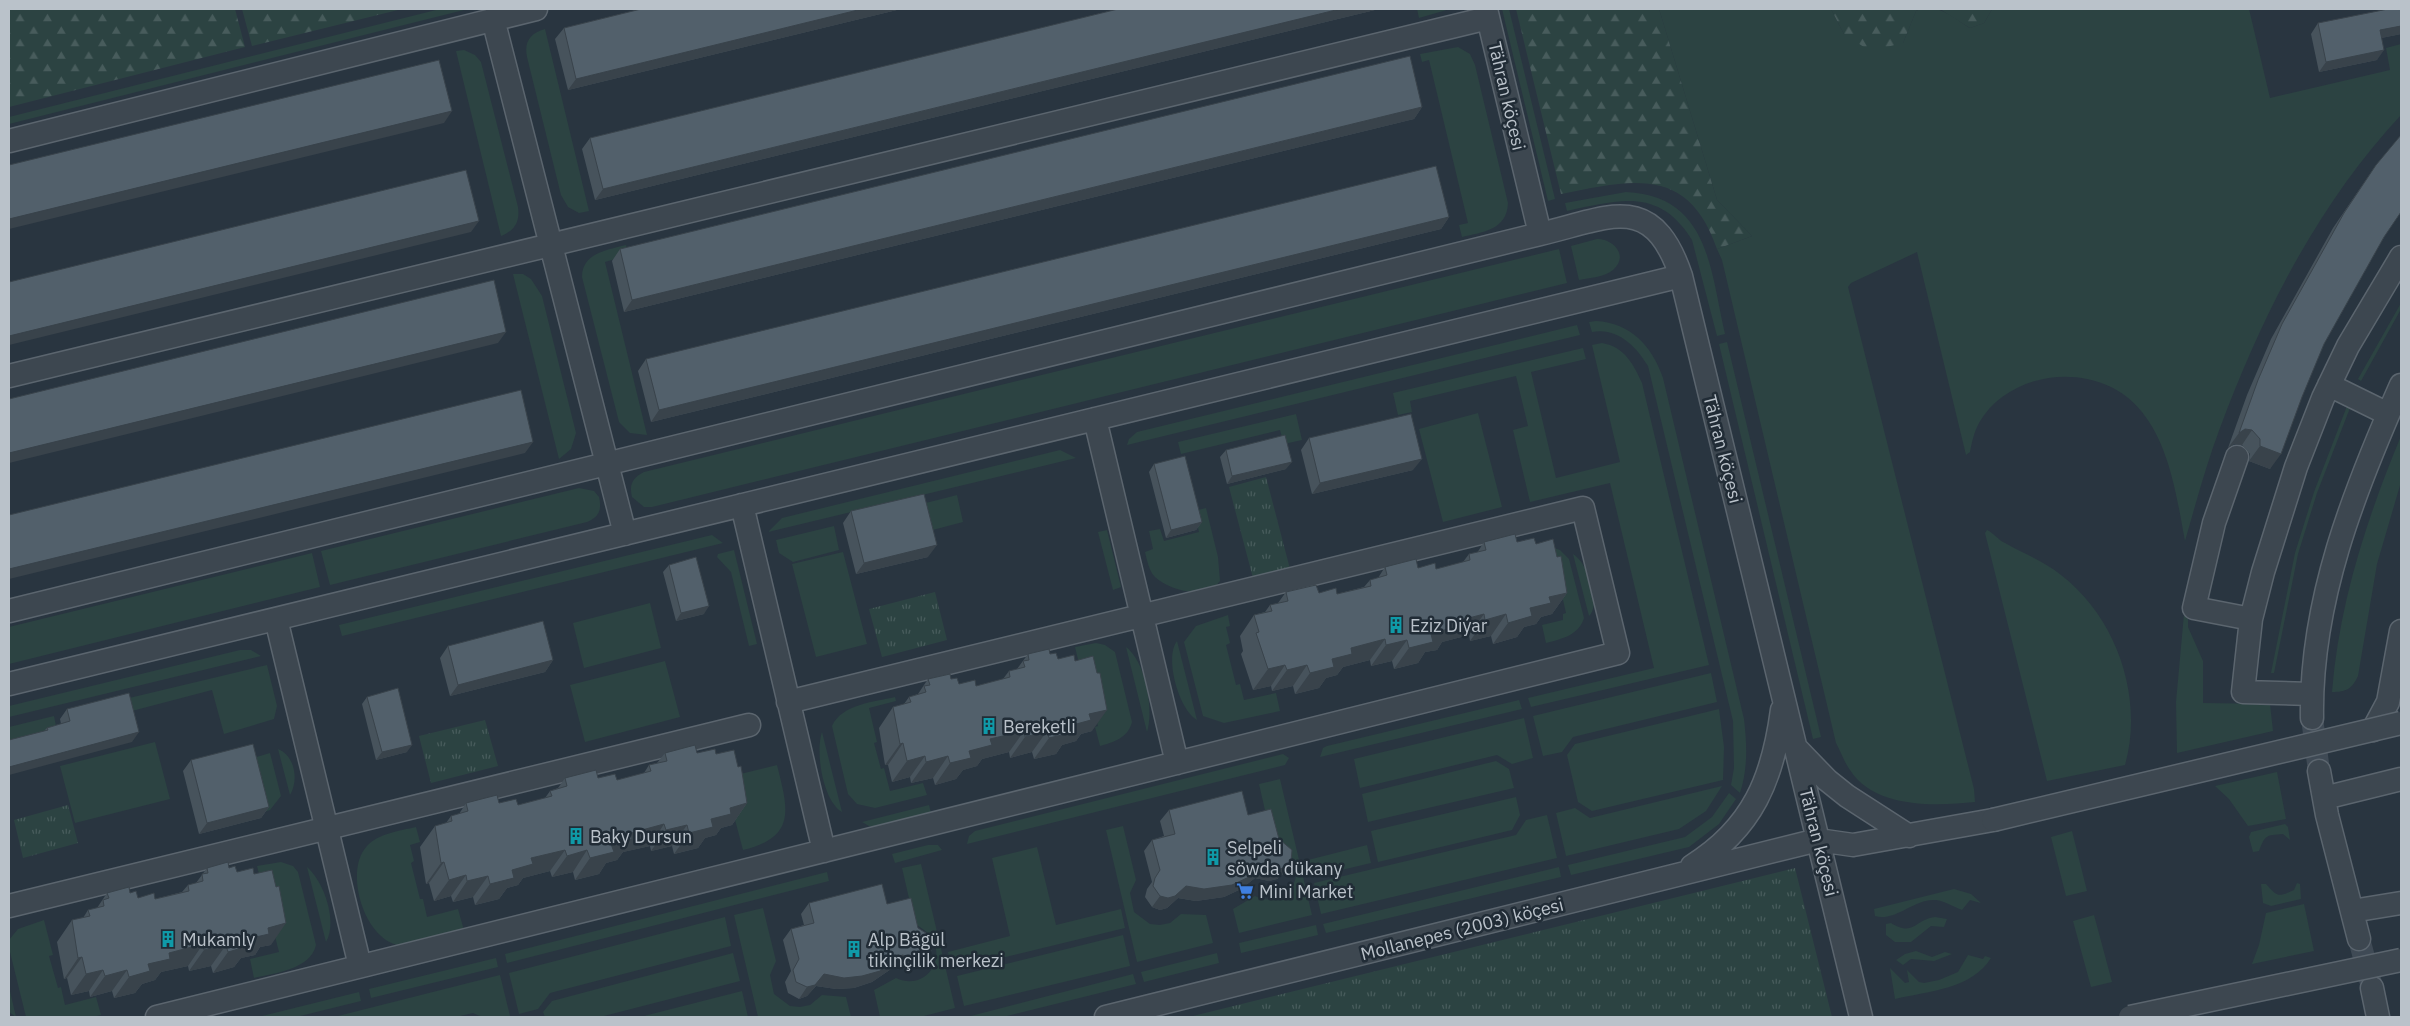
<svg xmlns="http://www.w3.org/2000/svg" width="2410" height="1026" viewBox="0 0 2410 1026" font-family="'IBM Plex Sans',sans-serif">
<defs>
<pattern id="forest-firs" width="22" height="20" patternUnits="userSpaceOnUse" patternTransform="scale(1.25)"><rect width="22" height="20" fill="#2c4342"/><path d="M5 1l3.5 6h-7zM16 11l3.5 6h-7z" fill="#485c5c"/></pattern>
<pattern id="park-tufts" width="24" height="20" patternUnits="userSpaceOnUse" patternTransform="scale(1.25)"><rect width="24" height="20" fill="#2c4342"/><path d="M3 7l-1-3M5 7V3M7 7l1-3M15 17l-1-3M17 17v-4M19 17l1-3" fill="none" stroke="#485c5c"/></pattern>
</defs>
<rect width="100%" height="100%" fill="#293540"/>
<path fill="#2c4342" d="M440,9H468L9,124V117Z
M1417,9H1450L1419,18Z
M1502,9H1509L1555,199L1548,201Z
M1659,9H1831L1844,34L1903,43L1916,11C1935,0 1955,19 1970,28L1984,23L1992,9H2249L2270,98L2390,70L2386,48L2401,44V115C2318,204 2262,315 2220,428C2206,465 2196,503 2185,541C2177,498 2170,447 2142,412C2102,360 2011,367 1979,423C1974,432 1972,442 1970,452L1966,455L1917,252L1851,283L1848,287L1974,789L1975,802C1936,806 1875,809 1850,770C1844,762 1841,752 1836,743L1722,260L1717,249L1752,236L1717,200Z
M545,29L589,211L579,213L568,207L561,195L527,57C524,42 530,33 545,29Z
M1458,47L1470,54L1475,65L1508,203C1507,230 1483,232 1462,237L1459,225L1468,223L1429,60L1422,62L1420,54Z
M464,50L475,55L481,62L518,207C520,222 515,230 501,236L456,51Z
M1626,192C1709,196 1710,269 1725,334L1717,336L1692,240C1659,187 1619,200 1567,211L1565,203Z
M1597,239C1614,239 1629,256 1613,270C1605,277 1589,278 1579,280L1571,246Z
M626,245L629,255L605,262L647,435L630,433L619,422L582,277C582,253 607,250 626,245Z
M1559,249L1567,283L652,507H644L632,497C629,485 632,478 644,472Z
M513,274H523L531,279L542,296L576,433L571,449L559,459Z
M2401,303V309L2361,381L2358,379Z
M1596,321C1631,323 1652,346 1663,378L1744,719C1747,745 1748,768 1740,793L1731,785L1734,768L1733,721L1648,366C1636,346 1617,327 1592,332L1589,322Z
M1577,325L1580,335L1127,445L1129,439L1137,432Z
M1727,342L1821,737L1813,739L1719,344Z
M1602,343C1625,347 1633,364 1642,383L1709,665L1531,707L1528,698L1654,668L1610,483L1530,502L1513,430L1528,426L1516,376L1410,401L1412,412L1398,415L1393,393L1583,348L1586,359L1531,372L1556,478L1620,462L1592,345Z
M2347,406L2350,408L2317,493L2298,554L2274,673H2271L2295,553L2314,492Z
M1478,413L1502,507L1443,522L1419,429Z
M1296,414L1302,440L1284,444L1280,430L1181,454L1178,442Z
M2401,436V482L2377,564L2358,676C2352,689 2346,692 2332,692C2339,603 2367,518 2401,436Z
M1060,450L1076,458L768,532L782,518Z
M579,488L594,491L599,497C602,510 599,517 587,522L330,585L321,551Z
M957,495L963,522L925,532L918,505Z
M1206,508L1218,557L1220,581C1206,600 1170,591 1155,577C1149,571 1147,560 1145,552L1153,549L1149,531L1160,529L1164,541L1199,532L1194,511Z
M834,526L839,550L793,562L779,553L776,540Z
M1107,530L1121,587L1113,590L1098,532Z
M1987,530C1994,533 1998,540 2005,543C2024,554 2044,561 2061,575C2117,618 2144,698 2125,765L2047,781L1985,533Z
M712,535L723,543L342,636L339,625Z
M1551,547L1560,550L1569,559L1584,618C1579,635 1562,639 1546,643L1542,625L1563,620V614L1566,613Z
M734,550L757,644L749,646L731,572L717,557L718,554Z
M843,552L867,644L816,657L792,564Z
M312,553L320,587L9,664V627Z
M1573,554C1588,563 1602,603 1589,616Z
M650,603L661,648L584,668L573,623Z
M2184,614L2188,615V627L2203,661V703L2270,704L2273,731L2177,753L2176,702Z
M1228,615L1230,626L1226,627L1230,643L1226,645L1236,685L1240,684L1244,700L1276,693L1280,711L1224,723L1203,716L1184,642L1196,626Z
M1177,641L1197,720C1179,710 1164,658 1177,641Z
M1096,643L1105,645L1115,652L1132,722C1128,738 1114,742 1100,746L1095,727L1098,726L1085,676H1082L1075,647Z
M1126,647C1146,662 1154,710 1147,732Z
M240,650H251L261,656L9,717V706Z
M665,661L680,717L585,742L570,685Z
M267,665L277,706L274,719L224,734L212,690L128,712L125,699Z
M1711,673L1717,702L1573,737L1562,752L1543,756L1533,716Z
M895,697L896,701L869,708L877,742L874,743L881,769L884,768L890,791L923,783L927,795L875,808L857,804L848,794L832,726C842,704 874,702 895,697Z
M1519,700L1522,709L1320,757L1323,748L1327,746Z
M1719,709L1724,747L1723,780L1592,811L1578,802L1567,755L1575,744Z
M54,716L57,731L9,743V727Z
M1524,718L1533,758L1512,764L1497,755L1360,788L1354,759Z
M822,732L842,812C823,801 815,752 822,732Z
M155,742L170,799L75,823L60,766Z
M278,749C295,756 299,780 290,795Z
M270,753L281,796L270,810L261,813L247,760Z
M1283,754L1289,758L1285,765L967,844L969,836L975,831Z
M1496,761L1509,769L1514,788L1368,822L1362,794Z
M777,765C788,809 797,837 743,850L724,778Z
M2277,772L2286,819L2248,826L2229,799L2215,786Z
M1280,779L1312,915L1239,933L1233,909L1255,896C1286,913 1321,865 1272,841L1259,784Z
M1722,786L1706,811L1679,829L1566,856L1556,813L1575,808L1590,818Z
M1729,793L1736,799L1719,824L1689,847L1571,875L1568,865L1685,837L1712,817Z
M1516,797L1520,815L1512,830L1378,862L1371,831Z
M929,805L931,813L878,826H869L862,822Z
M1547,815L1557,858L1321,914L1314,883L1516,835L1526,820Z
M2285,824L2288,827L2290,840L2283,834C2265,835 2265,836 2259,851L2253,852L2249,837L2251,832Z
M1123,826L1136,880L1130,893L1134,912L1150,924L1160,925L1170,923L1181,914L1206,915L1213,943L1137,962L1106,830Z
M416,827L420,842L410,845L414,861L411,863L420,899H423L427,917L458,909L465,934C450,937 409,947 397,945C363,937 344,870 367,846C379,833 400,831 416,827Z
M2072,831L2087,891L2066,896L2051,837Z
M928,845H938L942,850L895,863L892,854Z
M1367,845L1371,863L1312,877L1308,860Z
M1037,847L1056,925L1121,909L1125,928L952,970L948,952L1010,936L992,858Z
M281,862L293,866L298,872L316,945C310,970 274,973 254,978L250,959L279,952L257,866Z
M921,864L955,1008L920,1017H880L874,990L896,978C930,994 957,946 915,924L902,868Z
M307,867C324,882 338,921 326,942Z
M1559,867L1561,877L1326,933L1323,924Z
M827,872L829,881L507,963L505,954Z
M2297,883L2300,884L2301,899L2271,906L2263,903L2261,884H2266C2277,896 2277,898 2294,890Z
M1954,889L1971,894L1981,903L1970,900L1962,910C1954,907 1944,901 1936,900C1914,898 1896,922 1875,916L1874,909Z
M2304,904L2314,951L2252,964L2259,945L2266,913Z
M763,908L776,961L770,975L774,994L790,1006L800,1007L810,1005L822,995L846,997L851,1017H758L734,915Z
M2094,915L2112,982L2091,987L2073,921Z
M725,917L731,946L550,993L538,1009L519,1014L509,973Z
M1935,917L1947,919L1944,927L1931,926L1911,942H1895L1886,935V924L1891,923C1914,937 1914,920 1935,917Z
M44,920L53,955L49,956L58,988L61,987L65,1005L96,997L101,1015L92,1017H26L9,948V940L18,929Z
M1316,925L1318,935L1241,953L1239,943Z
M1123,935L1130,966L964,1006L957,976Z
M1916,951L1932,957L1945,952L1952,954L1934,961L1911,959L1903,965L1896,960L1905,954Z
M733,953L740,981L600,1017H545L543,1012L552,1001Z
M1217,953L1219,963L1144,982L1141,972Z
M1968,955L1983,959L1985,956L1991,958C1972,989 1929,991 1895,999L1890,968L1905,983L1909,982L1907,970L1919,982L1924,983L1939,980L1958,972Z
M496,958L498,967L371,998L369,989Z
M1133,974L1136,984L1003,1017H967Z
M500,975L510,1016C498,1019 484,1019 473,1013L456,1017H334Z
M9,987L16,1017L9,1012Z
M742,991L748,1017H640Z
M359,992L361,1001L296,1017H258Z"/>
<path fill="url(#forest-firs)" d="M9,9H235L245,47L9,107Z
M242,9H402L252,46Z
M1516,9H1659L1717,200L1752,236L1717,249C1688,165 1632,180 1561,194Z
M1831,9H1920L1916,11L1903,43L1870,51L1844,34Z
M1940,9H1992L1984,23L1970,28Z"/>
<path fill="url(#park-tufts)" d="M1266,477L1290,569L1253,578L1229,487Z
M935,592L947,640L882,657L869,609Z
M485,720L498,766L431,783L419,736Z
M68,805L78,843L23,858L14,820Z
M1795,868L1832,1017H1189Z"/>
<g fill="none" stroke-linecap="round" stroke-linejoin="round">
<path stroke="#3f4a55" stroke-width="22" stroke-dasharray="22 11" stroke-linecap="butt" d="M2312,718L2319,771
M2359,939L2372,987"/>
<g stroke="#5b656e" stroke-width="25">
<path id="minor" d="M1486,9L1540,234C1609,218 1652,190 1681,276L1861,1017
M493,19L625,534
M9,141L536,9
M9,376L1488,18
M2329,385L2388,414
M1095,419L1177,763
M2237,457L2214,523L2194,608L2251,619
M742,505L824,851
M9,611L1540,234
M276,619L360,966
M9,684L1681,276
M2311,694L2243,692L2251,619L2263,572L2296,467L2323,398L2348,346L2401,257
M2312,718C2310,601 2354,491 2401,385
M2373,730L2388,702L2401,631
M1796,748L1827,780L1847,796L1909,836
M2319,771L2327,815L2359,939
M2324,798L2401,779
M1692,866C1753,828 1773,778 1782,710
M9,906L749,725
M2352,911L2401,903
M2372,988L2378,1017
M157,1017L1618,653L1583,508L788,702
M1106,1017L1818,840L1853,845L1993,820"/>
</g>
<use href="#minor" stroke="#3d4750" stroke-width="22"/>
<g stroke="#5b656e" stroke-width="25" stroke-linecap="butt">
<path id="minor-bridge" d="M1993,820L2401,723
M2130,1017L2401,960"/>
</g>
<use href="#minor-bridge" stroke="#3d4750" stroke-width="22"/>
</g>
<path fill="#47535c" d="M641,9H901L568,90L555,39L564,28Z
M1118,9H1379L595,200L582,149L590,138Z
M2318,23L2401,34L2381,38L2377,60L2319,72L2311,34Z
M1422,107L1414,119L624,312L612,261L620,249Z
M2376,165L2384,237L2324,344L2270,469L2249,461L2250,454L2242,445L2234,444L2228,448L2247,395L2271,339L2333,228Z
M1449,217L1441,229L651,422L638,371L646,359Z
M1309,438L1413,470L1312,494L1301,450Z
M1226,450L1286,469L1227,484L1220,457Z
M1154,464L1202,522L1196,530L1166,538L1149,472Z
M851,511L928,557L856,574L843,523Z
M1484,542H1517L1536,544L1567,593L1552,614L1541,617L1536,624L1524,627L1517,637L1493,644L1491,636L1470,641L1469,635L1442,642L1437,650L1425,652L1418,663L1394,669L1392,661L1371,666L1370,660L1343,667L1337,675L1326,678L1319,688L1295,694L1293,686L1272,691L1271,686L1253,690L1241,654L1243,651L1240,636L1254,615L1265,612L1270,605L1278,603L1286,592L1337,594L1364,587L1370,580L1378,578L1385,567L1418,568L1436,569L1463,562L1469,554L1477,553Z
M669,565L704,614L676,621L663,572Z
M448,646L553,660L545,672L450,696L440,658Z
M1028,654H1050L1058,659L1092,731L1081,734L1076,741L1062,745L1056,754L1034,759L1032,752L1010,758L1009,752L982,759L977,766L963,770L956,779L935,785L933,778L911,783L910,777L892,782L888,765H885L879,728L893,707L904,704L909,697L918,694L928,679H951L959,684L976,686L1003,679L1009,671L1017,669Z
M367,697L407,752L376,760L362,704Z
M67,709L132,742L45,730L47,728L61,724L60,719Z
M665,753H697L716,754L747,803L732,825L721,828L716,835L705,838L698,848L674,854L672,846L651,851L650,846L623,852L617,860L606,863L599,874L575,880L573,872L552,877L550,871L523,878L518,885L507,888L499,899L475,905L473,897L453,902L451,896L434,901L429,883L426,884L420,847L435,826L446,823L451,816L459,814L466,803H499L518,805L545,798L550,791L558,788L565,778L617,780L644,773L649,765L657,763Z
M191,760L269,807L261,818L199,834L183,771Z
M1169,810L1248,815L1283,874L1277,879L1269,881L1255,878L1241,889L1224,897L1196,901L1178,898L1167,908L1160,910L1152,907L1145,897L1147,889L1152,882L1144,851L1152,840L1164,836L1160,821Z
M207,868H229L237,872L271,945L260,947L255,955L241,958L234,967L213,973L211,966L189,971L188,966L161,972L155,980L142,984L135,993L114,998L112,991L90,997L89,991L71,995L67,978L64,979L57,942L72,920L83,918L88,910L97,908L107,893H130L138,898L155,899L182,892L188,885L196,883Z
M809,903L887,904L918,928L931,951L922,962L917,968L909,970L894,967L872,982L854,988L836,989L816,986L807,996L799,999L788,993L785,982L791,971L783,940L791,929L804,925L801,914Z"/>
<path fill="#39434b" d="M862,9H901L568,90L576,79Z
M1340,9H1379L595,200L603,189Z
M2401,26V34L2372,40L2380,30Z
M2384,50L2377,60L2319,72L2326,62Z
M1422,107L1414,119L624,312L632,300Z
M452,111L444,123L9,229V219Z
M1449,217L1441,229L651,422L659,410Z
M479,221L471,232L9,345V336Z
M506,332L498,343L9,463V453Z
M2245,429L2252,430L2242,445L2234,444L2228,448L2239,433Z
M533,442L525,453L9,579V569Z
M2260,446L2281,454L2270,469L2249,461Z
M1422,459L1413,470L1312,494L1320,483Z
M1292,462L1286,469L1227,484L1232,476Z
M1202,522L1196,530L1166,538L1171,530Z
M937,545L928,557L856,574L864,563Z
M1567,593L1552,614L1541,617L1536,624L1524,627L1517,637L1493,644L1508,623L1530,608L1549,597Z
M709,606L704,614L676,621L681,613Z
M1484,614L1469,635L1442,642L1437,650L1425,652L1418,663L1394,669L1409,648L1431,634L1450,623Z
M1506,614L1491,636L1470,641L1485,620Z
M1385,639L1370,660L1343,667L1337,675L1326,678L1319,688L1295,694L1310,673L1332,659L1351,648Z
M1407,640L1392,661L1371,666L1386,645Z
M553,660L545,672L450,696L458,685Z
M1285,665L1271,686L1253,690L1268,669Z
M1307,665L1293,686L1272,691L1287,670Z
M1107,710L1092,731L1081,734L1076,741L1062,745L1056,754L1034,759L1049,738L1089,714Z
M1024,731L1009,752L982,759L977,766L963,770L956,779L935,785L950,763L969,751L990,739Z
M1047,731L1032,752L1010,758L1025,737Z
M139,732L132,742L9,775V767Z
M903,743L888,765H885L900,744Z
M412,745L407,752L376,760L382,752Z
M925,756L910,777L892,782L907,761Z
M948,756L933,778L911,783L926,762Z
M747,803L732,825L721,828L716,835L705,838L698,848L674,854L689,833L730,808Z
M269,807L261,818L199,834L207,823Z
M664,824L650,846L623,852L617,860L606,863L599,874L575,880L590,858L611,844L631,833Z
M687,825L672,846L651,851L666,830Z
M565,850L550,871L523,878L518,885L507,888L499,899L475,905L490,884L512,870L531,858Z
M587,850L573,872L552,877L567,856Z
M444,862L429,883L426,884L441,863Z
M1291,862L1283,874L1277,879L1269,881L1255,878L1241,889L1224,897L1196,901L1178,898L1167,908L1160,910L1152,907L1160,896L1186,886L1263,867Z
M466,875L451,896L434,901L449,880Z
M488,876L473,897L453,902L467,881Z
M286,923L271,945L260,947L255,955L241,958L234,967L213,973L228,952L268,928Z
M203,944L188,966L161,972L155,980L142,984L135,993L114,998L129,977L148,964L169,953Z
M226,945L211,966L189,971L204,950Z
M931,951L922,962L917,968L909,970L894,967L872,982L854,988L836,989L816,986L807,996L799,999L807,987L824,974L902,955Z
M82,957L67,978L64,979L78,958Z
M103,970L89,991L71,995L86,974Z
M127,970L112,991L90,997L105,976Z"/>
<path fill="#52606b" stroke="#39434b" d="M641,9H862L576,79L564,28Z
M1118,9H1340L603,189L590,138Z
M2388,9H2401V26L2380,30L2384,50L2326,62L2318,23Z
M1410,56L1422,107L632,300L620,249Z
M439,60L452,111L9,219V165Z
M2401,135V212L2384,237L2324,344L2302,397L2281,454L2260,446V439L2252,430L2245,429L2239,433L2258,380L2282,324L2344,213L2376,165Z
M1436,166L1449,217L659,410L646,359Z
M466,170L479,221L9,336V282Z
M494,280L506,332L9,453V399Z
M521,390L533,442L9,569V515Z
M1411,414L1422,459L1320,483L1309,438Z
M1285,435L1292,462L1232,476L1226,450Z
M1185,456L1202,522L1171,530L1154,464Z
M924,494L937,545L864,563L851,511Z
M1515,534L1517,542L1534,538L1536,544L1553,539L1557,557L1561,556L1567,593L1549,597L1551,603L1530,608L1532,616L1508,623L1506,614L1485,620L1484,614L1450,623L1451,628L1431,634L1433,642L1409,648L1407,640L1386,645L1385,639L1351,648L1352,654L1332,659L1334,667L1310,673L1307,665L1287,670L1285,665L1268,669L1256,633L1259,632L1254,615L1272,611L1270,605L1288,601L1286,592L1316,585L1319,593L1336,588L1337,594L1371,586L1370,580L1387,575L1385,567L1416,559L1418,568L1435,563L1436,569L1470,560L1469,554L1486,550L1484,542Z
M696,557L709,606L681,613L669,565Z
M543,621L553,660L458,685L448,646Z
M1049,649L1050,654L1056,653L1058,659L1074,655L1075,661L1093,656L1097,673H1100L1107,710L1089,714L1091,720L1069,726L1070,733L1049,738L1047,731L1025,737L1024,731L990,739L992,745L969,751L971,758L950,763L948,756L926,762L925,756L907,761L903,743L900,744L893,707L911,702L909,697L926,692L924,686L930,685L928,679L950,674L951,679L957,678L959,684L975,680L976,686L1010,677L1009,671L1025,667L1023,661L1029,660L1028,654Z
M398,688L412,745L382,752L367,697Z
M129,693L139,732L9,767V740L48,730L47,728L70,721L67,709Z
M253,744L269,807L207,823L191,760Z
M695,745L697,753L715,749L716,754L734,750L738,767L741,766L747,803L730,808L731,814L711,819L713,827L689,833L687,825L666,830L664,824L631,833L632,839L611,844L614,852L590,858L587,850L567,856L565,850L531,858L533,864L512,870L514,878L490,884L488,876L467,881L466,875L449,880L444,862L441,863L435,826L452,821L451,816L468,811L466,803L497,795L499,803L516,799L518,805L552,796L550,791L567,786L565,778L596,770L598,778L615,774L617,780L651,771L649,765L667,761L665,753Z
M1242,791L1248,815L1271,809L1279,839L1292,850L1291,862L1285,867L1278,870L1263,867L1249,877L1232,885L1204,889L1186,886L1175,896L1168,898L1160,896L1153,886L1155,878L1160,870L1152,840L1175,834L1169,810Z
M228,862L229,868L235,866L237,872L253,868L254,874L272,870L276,887L279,886L286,923L268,928L269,934L247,939L249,946L228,952L226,945L204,950L203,944L169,953L170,959L148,964L150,971L129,977L127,970L105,976L103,970L86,974L82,957L78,958L72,920L90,916L88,910L104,906L103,900L109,898L107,893L129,887L130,893L136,891L138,898L154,893L155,899L189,891L188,885L203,881L202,874L208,873L207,868Z
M882,884L887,904L911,898L918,928L929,935L932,943L931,951L925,957L917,958L902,955L880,971L862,976L844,978L824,974L815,985L807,987L796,982L793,970L799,959L791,929L814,923L809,903Z"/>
<defs>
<g id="building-bare" transform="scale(1.35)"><path d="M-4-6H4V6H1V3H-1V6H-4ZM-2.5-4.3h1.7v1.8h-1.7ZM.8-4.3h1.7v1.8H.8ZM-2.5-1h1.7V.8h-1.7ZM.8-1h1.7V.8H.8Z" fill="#0f9aa8" stroke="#212c36" stroke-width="2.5" paint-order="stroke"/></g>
<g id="supermarket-bare" transform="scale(1.35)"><path d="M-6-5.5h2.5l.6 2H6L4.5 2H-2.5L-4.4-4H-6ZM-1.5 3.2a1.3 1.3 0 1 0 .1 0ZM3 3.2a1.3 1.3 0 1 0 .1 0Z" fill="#3f7fe0" stroke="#212c36" stroke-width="2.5" paint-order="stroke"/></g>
</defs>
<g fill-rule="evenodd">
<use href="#building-bare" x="1396" y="625"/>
<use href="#building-bare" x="989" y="726"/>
<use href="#building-bare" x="576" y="836"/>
<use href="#building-bare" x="1213" y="857"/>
<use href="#supermarket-bare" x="1245" y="891"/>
<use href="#building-bare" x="168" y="939"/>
<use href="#building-bare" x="854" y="949"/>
</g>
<g text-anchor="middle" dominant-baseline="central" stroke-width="5" stroke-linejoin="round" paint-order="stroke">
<g font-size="18" fill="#bac2ca" stroke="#212c36">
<text transform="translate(1507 96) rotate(77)">Tähran köçesi</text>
<text transform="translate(1723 449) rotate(76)">Tähran köçesi</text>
<text transform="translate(1819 842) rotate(76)">Tähran köçesi</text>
<text transform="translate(1462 929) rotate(-14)">Mollanepes (2003) köçesi</text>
</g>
<g font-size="18" fill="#bac2ca" stroke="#212c36" text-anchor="start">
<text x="1410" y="625">Eziz Diýar</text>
<text x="1003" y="726">Bereketli</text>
<text x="590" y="836">Baky Dursun</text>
<text x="1227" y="847">Selpeli<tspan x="1227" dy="21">söwda dükany</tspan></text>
<text x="1259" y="891">Mini Market</text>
<text x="182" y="939">Mukamly</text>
<text x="868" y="939">Alp Bägül<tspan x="868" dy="21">tikinçilik merkezi</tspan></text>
</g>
</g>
<rect width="2410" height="1026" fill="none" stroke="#bac2ca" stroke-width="20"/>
</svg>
